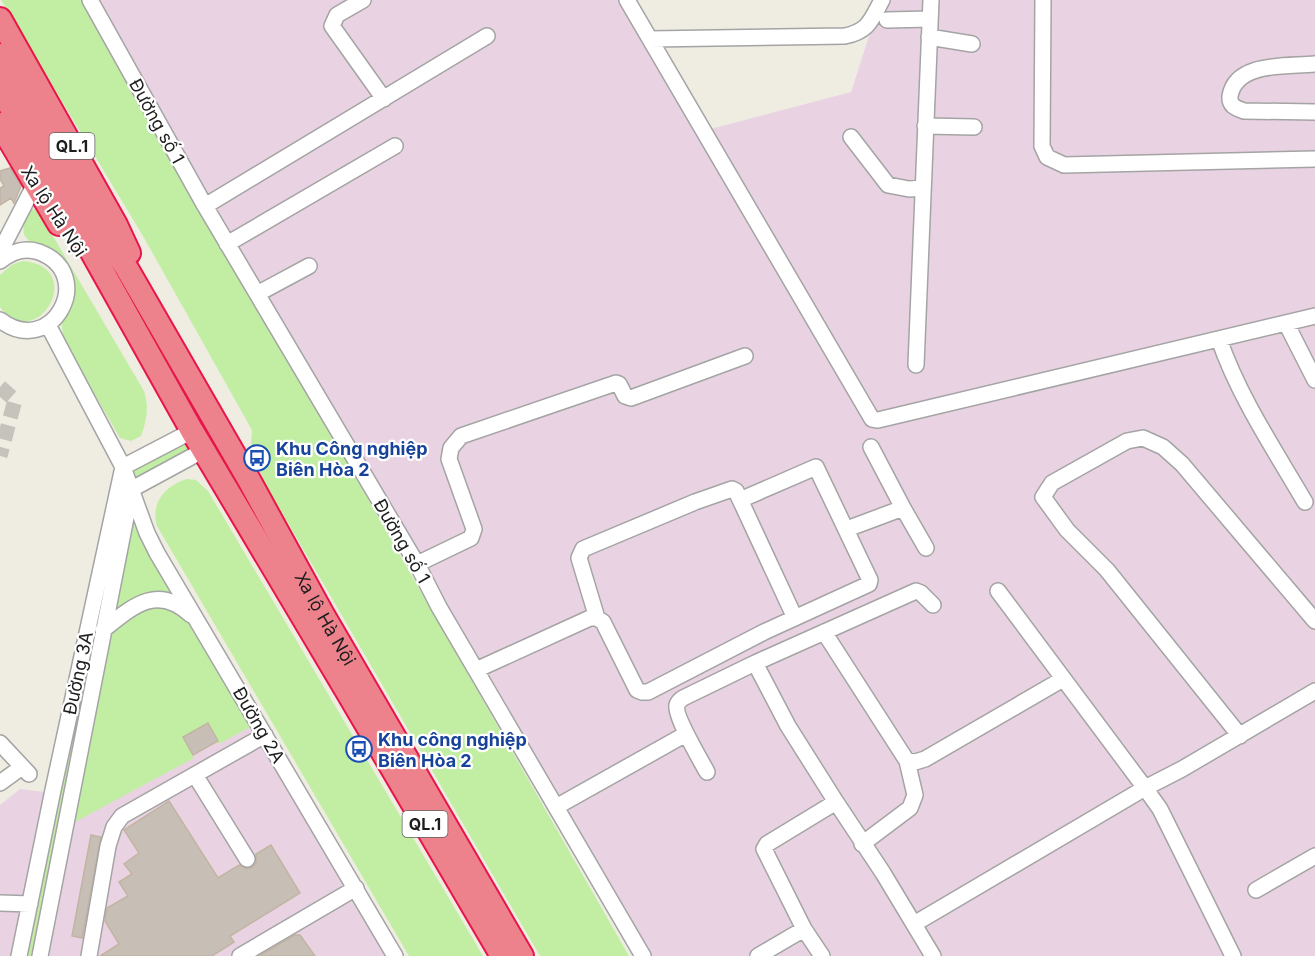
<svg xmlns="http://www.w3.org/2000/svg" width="1315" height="956" viewBox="0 0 1315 956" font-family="Inter,sans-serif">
<rect width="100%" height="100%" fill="#efece2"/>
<path fill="#e9d3e3" d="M95,0H622L699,132L851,92L871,30L887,0H1315V956H648L207,202Z
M190,620L387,956H0V805L20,789L45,792L78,640L106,646Z"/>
<path fill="#c1eea3" d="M1,0H83L629,956H540L263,480L251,443L252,430L143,236Z
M34,209L40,214L144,391C149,406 147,421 141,436L131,441L120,438L66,345C58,321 63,314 72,291L24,235L23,222L29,210Z
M23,261C89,267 36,356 0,307V275L13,264Z
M190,440L194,447L133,481L129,472Z
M187,479L196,480L208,491L483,956H409L157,526C150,503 166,485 187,479Z
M134,517L140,537L176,599L113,617Z
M160,603L190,620L252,726L219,744L207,724L183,737L194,758L73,823L110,629L131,612Z
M91,643H93L33,956H26Z"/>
<path fill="#c7bfb5" stroke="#c2b4a3" stroke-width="1.5" d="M10,168L21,186L14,203L11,198L0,205V188L4,186L0,179V171Z
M208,723L218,741L193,755L183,737Z
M169,801L218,878L239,865L247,869L253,867L256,863V854L271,845L300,893L230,936L234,942L212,956H100L119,944L105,921L107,908L128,896L119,882L132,874L124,864L139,853L124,830Z
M91,835L101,837L82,938L72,936Z
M295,935H300L315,956H259Z"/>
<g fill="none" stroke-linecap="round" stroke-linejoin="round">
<path stroke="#c5c3bb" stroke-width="15" stroke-dasharray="15 8" stroke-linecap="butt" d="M0,387L15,400L0,456"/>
<g stroke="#a4a4a4" stroke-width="18">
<path id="minor" d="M90,0L205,206L417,564L439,607L643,956
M363,0L337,15L332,26L384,99
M627,0L872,419L878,420L1315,316
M1043,0L1042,146L1047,157L1064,165L1315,159
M887,20L930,19
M929,37L972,44
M650,39L845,36C869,31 871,20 882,0
M1315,64C1288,67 1236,61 1230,96C1229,106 1236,108 1244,111L1315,112
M925,126L974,127
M851,137L888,185L909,189L922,188
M205,206L487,36
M227,244L395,146
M3,246L35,184
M0,261C11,252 25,247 39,252C98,274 52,360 0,320
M257,294L309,266
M1286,323L1315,380
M48,325L123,467L147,533L157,553L395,956
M1219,339C1239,397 1274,449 1305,502
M916,365L931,0
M132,489L204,450
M903,508L926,548
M847,529L903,508L871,447
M417,564L471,538L474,529L449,459L451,448L461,436L616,383L619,384L625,396L631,398L745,356
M597,618L579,558L583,549L695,502L732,489L736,491L795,618
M103,630C132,607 157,583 191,615
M824,632L907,761L915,762L925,759L1063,679
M476,670L590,618H597L603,622L637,690L642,692H648L764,632L869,584L870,580L816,467L740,500
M1240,736L1107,570L1067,530L1043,497L1052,483L1127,441L1143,438L1163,447L1182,464L1315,621
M0,743L29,774
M707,772C701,761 674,715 677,705C678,702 680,700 683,698L755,663
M195,775L247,859
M0,783L22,767
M836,802L883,873L933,956
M556,807L686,734
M862,844L910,808L915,795L907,761
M1256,890L1315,856
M0,903L30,904
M914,924L1145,788L998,591
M804,929L822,956
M19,956L53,790L123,467L192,431
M40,956L131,492
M89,956L108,846L114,827L122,816L265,735
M240,956L356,888
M758,956L804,929L764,849L767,844L836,802L788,726L755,663L916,591L921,593L933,605
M1233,956L1160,809L1145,788L1182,769L1315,691"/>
</g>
<g stroke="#e71549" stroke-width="26">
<g id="highway">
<path d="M0,19L116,225L129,253"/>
<path id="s1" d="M0,55L100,230L126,267L249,480L322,613L522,956"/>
<path d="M0,88L192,431L348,693L502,956"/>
<path d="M0,124L59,224"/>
</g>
</g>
<use href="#minor" stroke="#fff" stroke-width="15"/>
<use href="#highway" stroke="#ee828c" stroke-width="22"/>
</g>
<defs>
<g id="bus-ring" transform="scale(1.35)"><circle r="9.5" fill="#fff" stroke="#1a4fb4" stroke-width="1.5"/><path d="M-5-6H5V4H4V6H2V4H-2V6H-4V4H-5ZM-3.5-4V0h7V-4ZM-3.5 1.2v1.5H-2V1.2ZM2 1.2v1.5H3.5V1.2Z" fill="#1a4fb4"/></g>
</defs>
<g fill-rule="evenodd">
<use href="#bus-ring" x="257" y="458"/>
<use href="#bus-ring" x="359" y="749"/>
</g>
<g text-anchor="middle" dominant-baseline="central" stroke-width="4.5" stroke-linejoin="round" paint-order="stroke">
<g fill="#fff" stroke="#616161" stroke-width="1.5">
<rect x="49.5" y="133" width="45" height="26" rx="4.5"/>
<rect x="402.5" y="811" width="45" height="26" rx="4.5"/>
</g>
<g font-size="16" font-weight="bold" fill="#1d1d1d">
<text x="72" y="146">QL.1</text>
<text x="425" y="824">QL.1</text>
</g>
<g font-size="18" fill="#1d1d1d" stroke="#fff">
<text transform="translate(157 121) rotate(61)">Đường số 1</text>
<text transform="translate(54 211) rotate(57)">Xa lộ Hà Nội</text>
<text transform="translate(402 541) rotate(60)">Đường số 1</text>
<text stroke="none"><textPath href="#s1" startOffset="651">Xa lộ Hà Nội</textPath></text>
<text transform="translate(78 673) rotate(-78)">Đường 3A</text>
<text transform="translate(259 725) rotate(60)">Đường 2A</text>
</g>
<g font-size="18" font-weight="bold" fill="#164399" stroke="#fff" text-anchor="start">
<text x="276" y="448">Khu Công nghiệp<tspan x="276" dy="21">Biên Hòa 2</tspan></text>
<text x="378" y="739">Khu công nghiệp<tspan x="378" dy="21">Biên Hòa 2</tspan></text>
</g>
</g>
</svg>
